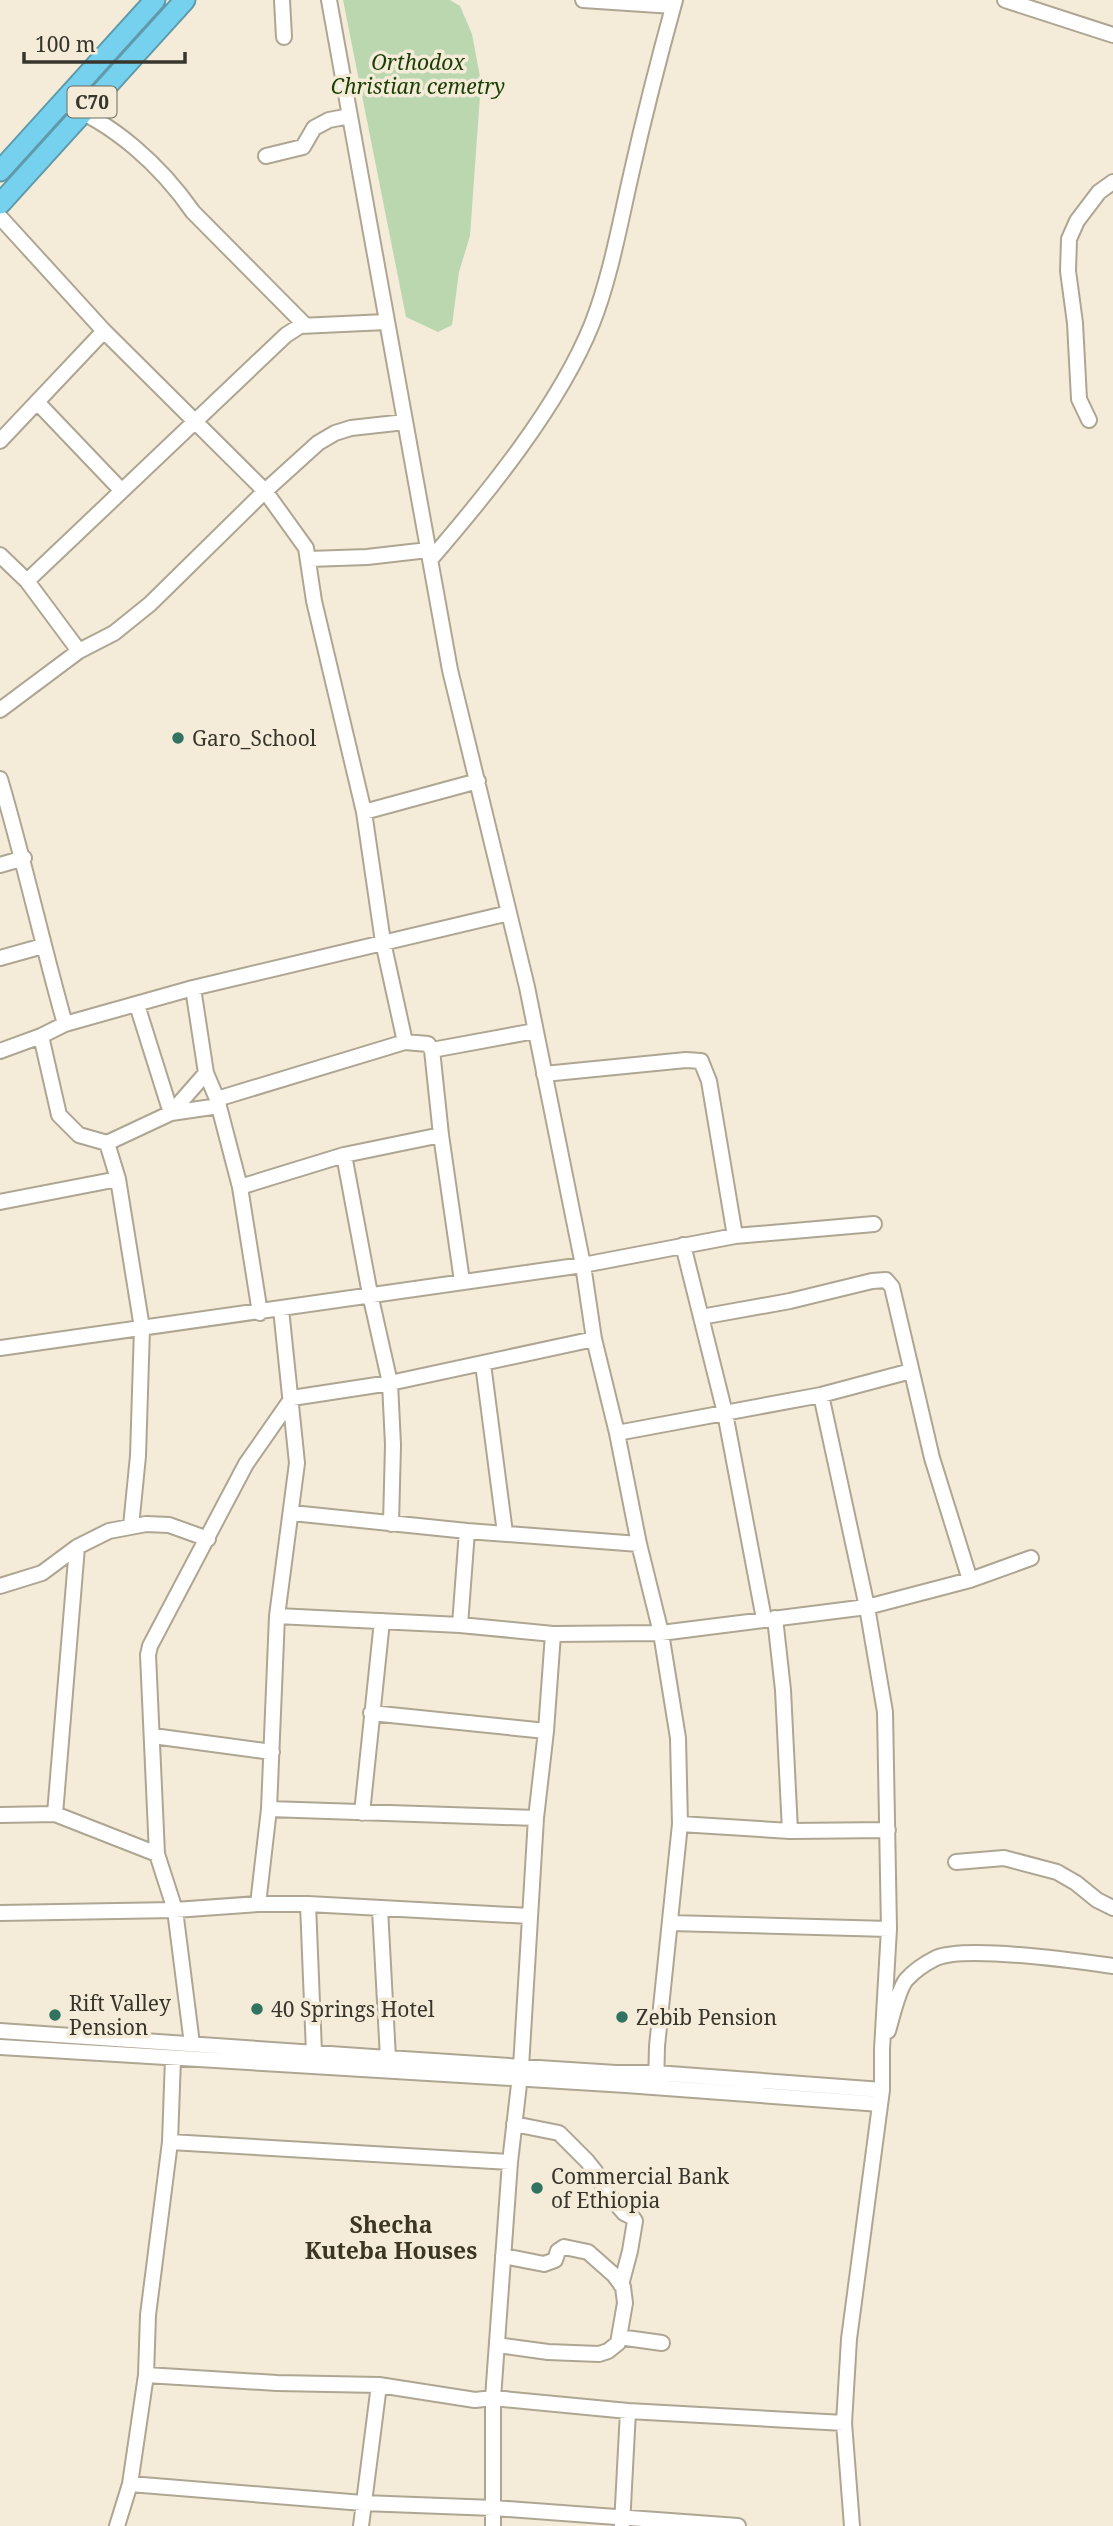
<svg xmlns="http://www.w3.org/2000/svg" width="1113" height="2526" viewBox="0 0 1113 2526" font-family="'Noto Serif',serif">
<rect width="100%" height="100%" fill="#f4ecd8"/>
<path fill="#bbd7b0" d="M343,0H450L460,6L472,34L481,82L470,236L459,272L452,325L438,332L406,317Z"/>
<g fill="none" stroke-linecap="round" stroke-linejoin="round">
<g stroke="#aea693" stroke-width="18">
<path id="minor" d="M282,0L284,37
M329,0L450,670L527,987L583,1265L594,1339L617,1433L639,1544L661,1633L678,1738L680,1824L657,2046L656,2087
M583,0L673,6
M1005,0L1113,35
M61,103C114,123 161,166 193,212L306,326
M266,156L303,147L314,128L329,120L350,116
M0,217L104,331L265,491L306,548L314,601L364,812
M37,402L121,490
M1089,420L1079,399L1075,323L1068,271L1069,239L1077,221L1099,192L1113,182
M0,441L104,331
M0,555L27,581L79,651
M309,559L367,557L428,550
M430,560C487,494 559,406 592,324C610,279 620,223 631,175C644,117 659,58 675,0
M27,581L286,335L300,326L386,322
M0,710L79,651L114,633L150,604L265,491L318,443L335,433L351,428L405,422
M0,779C24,860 42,943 65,1024
M0,865L24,858
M0,958L43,946
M193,988L206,1073L217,1099L240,1187L260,1313
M137,1005L171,1113
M41,1036L59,1115L79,1135L107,1143L171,1113L219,1106
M432,1050L535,1031
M0,1051L41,1036L65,1024L193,988L509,913
M544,1074L686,1060L701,1061L709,1081L735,1236
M217,1099L405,1042
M171,1113L206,1073
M107,1143L118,1179L142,1328L138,1456L131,1526
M344,1155L370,1294L390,1383L393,1445L391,1524
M240,1187L344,1155L441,1135
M0,1202L118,1179
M683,1245L725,1413L764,1619
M462,1281L441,1135L432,1050L428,1044L405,1042L383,942L364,812L478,781
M701,1317L790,1301L872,1281L886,1280L892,1287L932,1458L970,1580
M0,1348L583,1265L735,1236L874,1224
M483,1364L505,1533
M821,1395L867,1607L885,1712L889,1929L882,2049V2090L849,2339L844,2423L852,2526
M617,1433L821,1395L911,1371
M292,1513L467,1531L639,1544
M0,1586L42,1573L77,1547L109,1531L146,1524L169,1525L208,1539
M277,1616L460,1625L553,1634L661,1633L867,1607L970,1580L1031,1558
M775,1618L783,1690L790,1831
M460,1625L467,1531
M371,1713L546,1731
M153,1736L272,1752
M269,1809L536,1818
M362,1813L382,1621
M55,1814L77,1547
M0,1815L55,1814L157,1854
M680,1824L790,1831L888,1830
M956,1862L1004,1858L1057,1872L1076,1883L1097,1900L1113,1908
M258,1904L269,1809L277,1616L297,1463L281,1309
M308,1904L314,2052
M380,1909L388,2058
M0,1913L175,1910L258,1904H308L529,1916
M670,1923L889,1929
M0,2031L388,2058L616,2073H656L882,2090
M888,2031C892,2018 898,1990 906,1980C913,1972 926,1963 936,1958C966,1945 1077,1961 1113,1966
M192,2044L175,1910L157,1854L148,1655L150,1646L246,1464L292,1398L390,1383L594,1339
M0,2047L626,2085L880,2104
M514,2124L559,2133L587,2161L595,2171L606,2192L624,2213L632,2217L635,2221L630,2251L621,2285
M170,2142L510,2162
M619,2337L662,2343
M497,2345L548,2352L599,2354L608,2351L618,2343L625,2303L623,2287L614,2275L588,2252L564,2247L558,2251L555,2260L544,2264L503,2256
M146,2375L277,2383L379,2385L475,2400L493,2398L628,2411L844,2423
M130,2484L363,2503L494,2508L738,2526
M622,2525L628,2411
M117,2526L130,2484L146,2375L148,2315L170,2142L173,2058
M361,2526L379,2385
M493,2526V2398L510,2162L521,2067L536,1818L546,1731L553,1634"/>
</g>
<g stroke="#609aaa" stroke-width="23">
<path id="highway" d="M0,171L155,0
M0,204L185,0"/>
</g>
<use href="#minor" stroke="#fff" stroke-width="14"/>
<use href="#highway" stroke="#75d1ee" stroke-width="19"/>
</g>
<g fill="#327260" stroke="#f4ecd8" stroke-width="2.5">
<circle cx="178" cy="738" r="7"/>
<circle cx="257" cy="2009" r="7"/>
<circle cx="55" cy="2015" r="7"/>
<circle cx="622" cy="2017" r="7"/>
<circle cx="537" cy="2188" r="7"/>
</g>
<g text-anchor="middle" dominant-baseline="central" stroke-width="7" stroke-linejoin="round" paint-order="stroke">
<rect fill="#f4ecd8" stroke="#706c60" stroke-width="2" x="67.5" y="86.5" width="49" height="31" rx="5"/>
<g font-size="19" font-weight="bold" fill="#38352d">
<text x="92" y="102">C70</text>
</g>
<g font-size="21" font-style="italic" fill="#1a3f03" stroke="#f4ecd8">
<text x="418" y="62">Orthodox<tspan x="418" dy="24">Christian cemetry</tspan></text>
</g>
<g font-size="21" fill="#38352d" stroke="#f4ecd8" text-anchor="start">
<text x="192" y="738">Garo_School</text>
<text x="69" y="2003">Rift Valley<tspan x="69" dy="24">Pension</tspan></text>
<text x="271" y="2009">40 Springs Hotel</text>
<text x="636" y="2017">Zebib Pension</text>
<text x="551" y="2176">Commercial Bank<tspan x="551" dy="24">of Ethiopia</tspan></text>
</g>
<g font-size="23" font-weight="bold" fill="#3b3524" stroke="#f4ecd8">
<text x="391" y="2224">Shecha<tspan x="391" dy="26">Kuteba Houses</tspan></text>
</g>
</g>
<path d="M24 52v10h161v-10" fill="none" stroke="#38352d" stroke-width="3.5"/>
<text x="35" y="52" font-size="21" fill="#38352d" stroke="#f4ecd8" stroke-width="5" paint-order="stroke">100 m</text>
</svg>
